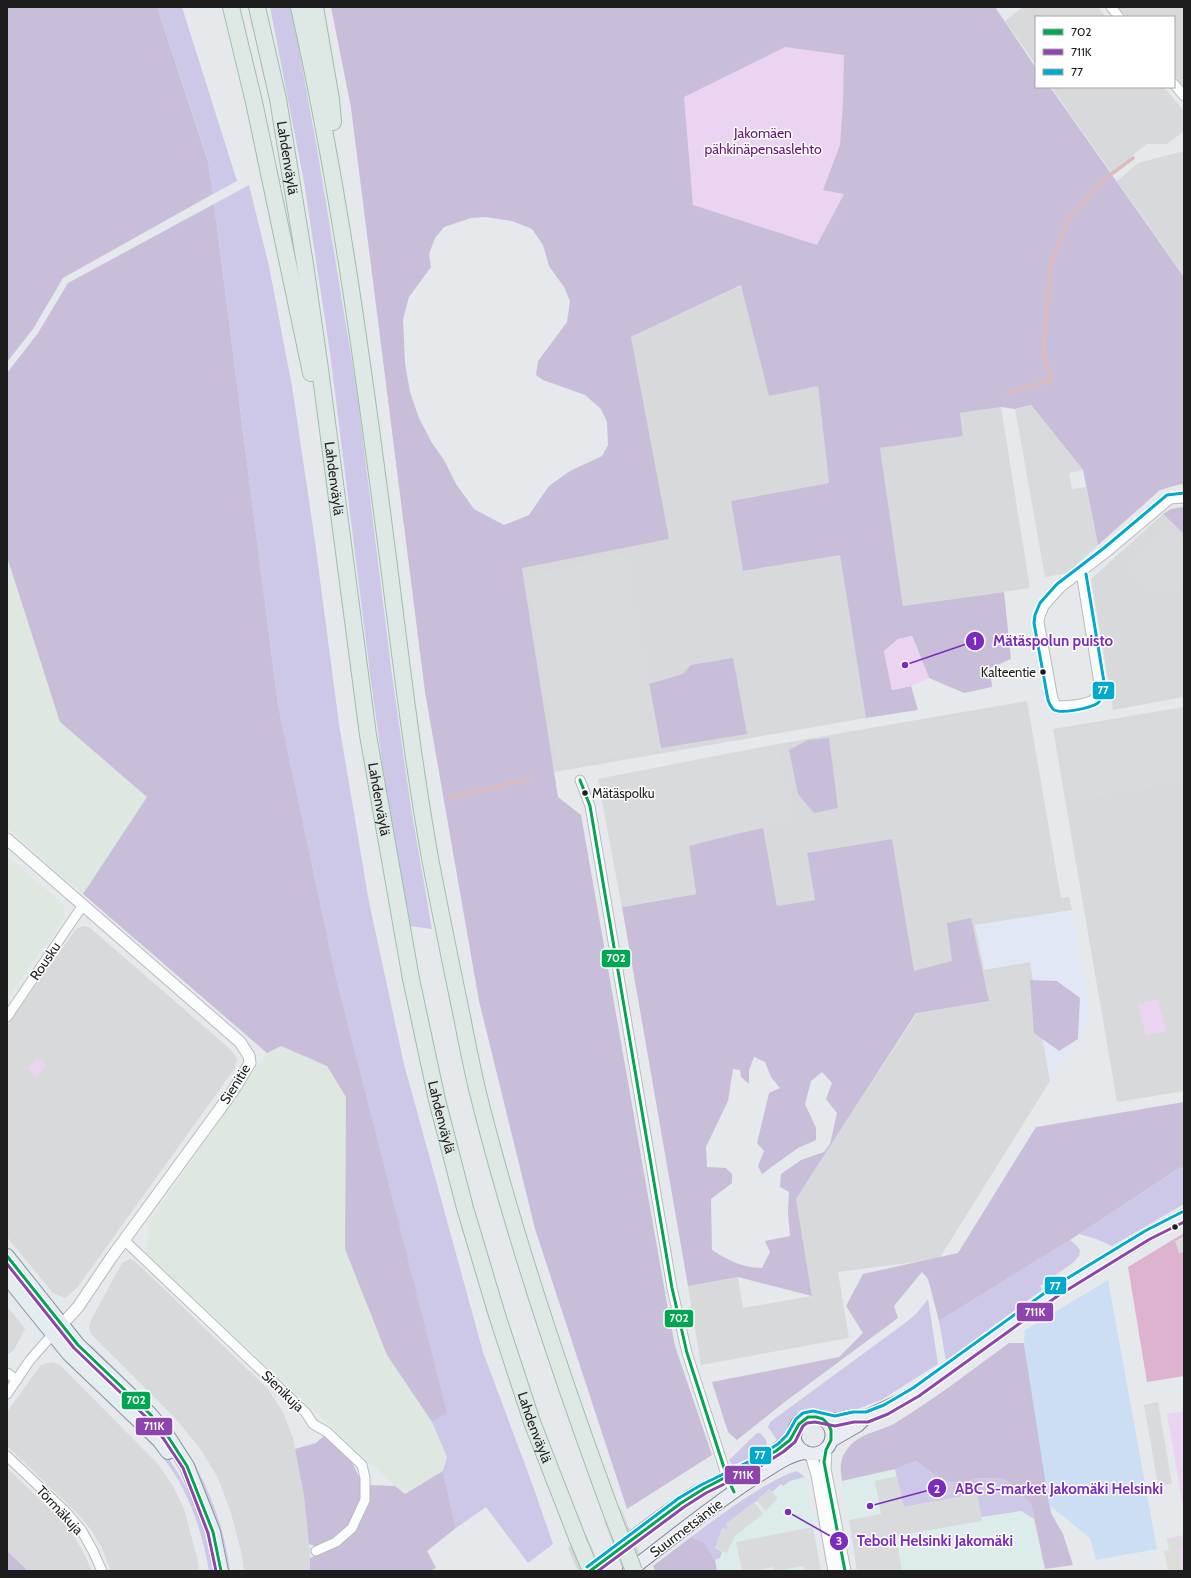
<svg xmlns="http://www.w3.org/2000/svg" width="1191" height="1578" viewBox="0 0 1191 1578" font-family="Cabin,sans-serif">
<rect width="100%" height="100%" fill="#e6e9ec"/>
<path fill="#d7d9db" d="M1023,7H1098L1106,17H1036V65L1005,21Z
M1118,7H1184V87L1174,75V17H1127Z
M1051,87H1164L1184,111V131L1167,144H1147L1111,172Z
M1184,151V276L1117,181L1138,163Z
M742,285L769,395L818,386L829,483L731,501L743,571L840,554L866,718L554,772L522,567L668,539L631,337Z
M1001,407L1030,588L903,606L880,448L963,436L960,413Z
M1163,514L1184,534V697L1113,710L1091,579Z
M1027,701L1061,898L1069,897L1072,910L975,926L1030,962L1050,1081L939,1259L838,1272L849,1338L701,1365L688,1286L738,1277L743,1308L812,1296L796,1199L917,1013L892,839L807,853L815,900L777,906L763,828L622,907L598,779L778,744Z
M1184,707V1091L1117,1102L1053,729Z
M83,926L89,927L231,1050L237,1059L235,1068L77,1288L65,1298L53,1293L7,1237V1026L76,929Z
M130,1259L136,1262L268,1389L283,1412L293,1438L304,1496L310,1552V1571H244L242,1555L231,1513L218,1478L199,1447L175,1418L92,1335L89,1328L91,1320L122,1263Z
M7,1306L25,1329L14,1350L7,1355Z
M52,1362L60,1365L158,1464L173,1486L184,1509L198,1561L199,1571H111L102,1548L91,1530L77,1513L7,1446V1412L41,1365Z
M7,1468L65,1523L83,1551L92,1571H26L7,1551Z"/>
<path fill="#dcecea" d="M895,1469L904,1507L977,1494L982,1517L1021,1511L1034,1519L1045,1571H857L842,1481Z
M797,1471L805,1477L821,1571H717L715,1560L705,1543L691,1537L729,1508L753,1493L789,1473Z"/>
<path fill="#dee7e0" d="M7,557L60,722L147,797L83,894L7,828Z
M7,856L61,902L64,907L65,913L64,919L7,999Z
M281,1046L327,1066L346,1097L345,1249L387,1355L432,1422L447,1457L443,1471L404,1495L146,1253L149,1222L267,1053Z"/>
<path fill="#e2e7f5" d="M1072,910L1090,1016L1050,1081L1030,962L984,970L975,925Z"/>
<path fill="#cec8e8" d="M157,7H182L237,181L213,194L208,160Z
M270,7H290L297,38L318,154L357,392L392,675L411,808L432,929L410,926L389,812L370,674L330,353L304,182Z
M249,185L269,266L292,386L314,534L339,724L369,902L404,1064L483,1352L533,1486L553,1544L528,1563L486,1507L456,1528L443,1471L447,1457L432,1422L446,1413L336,977L278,705L214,204Z
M1181,1167L1184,1169V1204L1112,1246L1096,1239L1079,1234Z
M1070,1240L1075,1244L1080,1250L1079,1256L1074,1262L1040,1286L1042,1290L946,1361L939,1321Z
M928,1299L938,1364L883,1399L855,1410L836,1414L810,1408L799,1411L789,1423L786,1435L779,1443L768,1427L770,1422L905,1323L917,1313Z
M87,1343L92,1346C117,1371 143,1394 165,1421C199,1461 224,1519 230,1571H226L202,1488L85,1344Z
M70,1360L163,1451C189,1485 207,1528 213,1571H209C202,1531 189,1491 164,1459C156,1447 143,1437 133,1426C112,1406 90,1385 69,1365Z
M757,1433H760L766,1440L768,1451L736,1467L732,1465L729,1460Z
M916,1461L933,1474L962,1483L978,1478L1005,1479L1031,1504L1034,1519L1021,1511L981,1517L977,1494L903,1507L895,1469Z
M797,1471L805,1477L790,1481L783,1486L781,1484L772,1492L769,1489L757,1501L726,1524L729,1528L715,1548L722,1552L720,1558L715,1560L705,1543L691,1537C715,1519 738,1502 763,1487C774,1481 785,1474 797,1471Z"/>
<path fill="#c9bed9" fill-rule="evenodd" d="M7,7H157L208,161L213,194L63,278L33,329L7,362Z
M331,7H995L1036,68V87H1050L1184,277V485L1181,484L1160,490L1098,545L1083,470L1031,405L1015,409L1001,407L960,413L963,436L880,448L903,606L1004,592L1011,659L990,668L992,687L964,693L929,678L912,636L898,639L884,651L892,690L911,686L918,710L866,718L840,555L743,571L731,501L829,483L818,386L769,396L741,285L631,337L669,539L522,568L558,797L581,815L669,1315L675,1346L712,1455L627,1509L535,1229L479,1001L425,692L351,108ZM486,217L512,221L532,229L543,245L549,266L564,287L570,301L567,322L538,361L536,375L543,380L585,395L601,409L607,422L608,445L602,456L570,471L549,486L529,515L504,525L474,509L456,484L444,460L432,443L419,418L410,392L405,363L403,319L409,297L431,267L429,254L435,238L444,227L471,218Z
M214,204L278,705L336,977L447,1413L432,1422L387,1355L345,1249L346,1097L327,1066L281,1046L267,1053L83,894L147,797L60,722L7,557V373L38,333L68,283Z
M1182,507L1184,508V534L1163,514L1171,509Z
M733,658L747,734L661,748L649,684L683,674L691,665Z
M829,738L838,808L814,813L798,794L789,750L808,740Z
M763,827L777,906L815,900L807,853L892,839L914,971L952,961L947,923L971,918L989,1001L916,1013L796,1199L812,1296L738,1277L688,1286L622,907L696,894L689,846ZM754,1057L765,1062L771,1077L780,1088L769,1093L757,1143L764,1151L758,1166L762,1174L798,1148L816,1140V1128L805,1104L811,1081L822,1072L832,1083L826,1099L837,1113L830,1144L824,1152L801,1160L781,1174L780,1187L789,1192L788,1213L790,1236L765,1241L770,1252L762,1268C740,1267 730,1261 712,1250L711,1199L732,1183V1174L726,1168L707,1167L706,1147L728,1101L733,1069L740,1070L741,1077L749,1084V1070Z
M1030,980L1057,981L1080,998L1078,1039L1059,1051L1034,1033Z
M1184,1102V1169L1181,1167L1070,1240L939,1321L928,1279L922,1272L894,1306L898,1318L786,1401L737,1440L728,1432L712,1382L839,1357L863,1333L846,1306L863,1274L958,1253L1036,1127Z
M1009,1343H1024L1051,1513L1063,1534L1073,1565L1045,1569L1031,1504L1005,1479L978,1478L962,1483L948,1481L933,1474L916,1461L895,1469L842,1481C840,1468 839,1459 849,1447C861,1432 881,1432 897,1422C936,1398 972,1370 1009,1343Z
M324,1436L352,1462L360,1479L362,1500L350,1526L335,1540L318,1547L309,1544L304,1496L295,1449L316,1443Z
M443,1471L456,1528L427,1551L436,1568L430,1571H310V1558L339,1545L355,1529L370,1499L369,1485L395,1486L405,1494Z
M691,1537L705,1543L715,1560L717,1571H655L653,1566Z
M7,1551L26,1569V1571H7Z"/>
<path fill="#ccdef3" d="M1108,1280L1157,1549L1096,1560L1090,1538L1049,1505L1024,1343L1025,1330Z"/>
<path fill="#ead4f1" d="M785,47L844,55L843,103L840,145L823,190L844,194L817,245L693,205L684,97Z
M912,636L929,678L911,686L892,690L884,651L898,639Z
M1158,999L1166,1031L1146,1036L1138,1004Z
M37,1058L46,1066L36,1077L27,1069Z
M1184,1411V1512L1167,1414Z
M1184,1535V1571H1172L1167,1538Z"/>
<path fill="#deb3d0" d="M1184,1233V1376L1147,1382L1128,1267Z"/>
<path fill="#d9dadc" d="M1031,405L1083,470L1069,473L1072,489L1086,487L1098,545L1068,573L1045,577L1015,409Z
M1164,526L1184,544V582L1176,591L1160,594L1153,592L1146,587L1125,569Z
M625,554L661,748L558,766L527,576Z
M1184,707V781L1070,802L1057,730Z
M778,744L793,821L689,845L696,894L622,907L598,779Z
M1184,1236V1252L1179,1253L1175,1241Z
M1158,1402L1172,1484L1158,1486L1144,1405Z
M897,1476L904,1507L977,1494L982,1521L896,1536L902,1571H857L849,1520L881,1514L875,1481Z
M769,1489L778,1498L766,1511L757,1501Z
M754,1502L763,1514L735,1536L727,1553L715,1548L722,1528L727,1529L728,1528L726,1524Z
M813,1527L821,1571H805L803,1566L777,1571H774L773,1567L751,1571H742L736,1542Z"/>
<path fill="#dcddd9" d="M1184,1538V1546L1178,1548L1182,1568H1184V1571H1168L1164,1551L1169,1550L1167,1540Z"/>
<path fill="#d6d7d8" d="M621,1508L647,1571H623L604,1521Z
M586,1534L602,1571H578L568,1548Z"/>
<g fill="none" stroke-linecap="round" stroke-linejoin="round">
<path stroke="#dcbbbc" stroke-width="3.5" d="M1008,393L1052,380L1043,355L1050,267L1068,219L1106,178L1133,158
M449,798L529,779"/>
<g stroke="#b9babc" stroke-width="11">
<path id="minor" d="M1111,7L1119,17
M1174,84L1184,96
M1081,572L1099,683C1099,688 1098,695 1094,699C1089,704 1063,707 1056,705L1053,699L1039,622L1040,616L1044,606L1060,588L1107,552L1170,499L1184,498
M580,780L590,806L672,1288L687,1353L727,1477L734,1492
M7,1017L83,905
M124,1240L306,1413L313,1424L327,1432L362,1465L365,1478V1500L352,1528L336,1542L316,1551
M7,1373L17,1380
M7,1394L30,1360L52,1335
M7,1456L66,1512L82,1531L93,1551L102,1571"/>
</g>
<g stroke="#b9babc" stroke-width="13">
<path id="tertiary" d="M7,839L240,1042L249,1056L250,1063L233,1091L111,1258L78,1307L57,1330
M826,1449L825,1469L845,1571
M809,1453L812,1458L817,1475L834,1571"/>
</g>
<g stroke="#7f8395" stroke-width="15">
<path id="secondary" d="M794 1435a19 19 0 1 1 38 0a19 19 0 1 1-38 0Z
M825,1420C839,1421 852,1417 866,1417
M832,1440L858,1425L866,1417L900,1401L916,1392L1056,1291L1148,1235L1184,1216
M590,1571C625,1545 658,1516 696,1493C730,1474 768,1463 795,1434
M629,1571C672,1539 714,1503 759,1475C774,1466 788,1455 805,1452"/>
</g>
<g stroke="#8594a0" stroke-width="16">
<path id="primary" d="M7,1256L78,1345L150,1414L167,1435L187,1466L213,1532L221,1571
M7,1277L69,1354L159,1440L168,1452"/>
</g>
<g stroke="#9ebdad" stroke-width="18">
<g id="motorway">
<path d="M231,7L254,102L311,373"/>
<path id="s1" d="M257,7L278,99L305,264L320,369L368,735L411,979L437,1100L465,1208L497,1315L532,1422L578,1540"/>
<path d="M299,7C338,181 362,358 385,535C399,643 411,751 430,858C440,911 451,964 462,1017C467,1043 472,1068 478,1093C514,1237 561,1376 612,1514"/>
<path d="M315,7L331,99L333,122"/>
</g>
</g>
<use href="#minor" stroke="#fbfcfc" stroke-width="9"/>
<use href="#tertiary" stroke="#fbfcfc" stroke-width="11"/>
<use href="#secondary" stroke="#eaecf3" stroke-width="13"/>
<use href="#primary" stroke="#e5ecef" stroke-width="14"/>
<use href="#motorway" stroke="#dee9e5" stroke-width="16"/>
<g stroke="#9ebdad" stroke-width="18" stroke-linecap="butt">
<path id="motorway-bridge" d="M612,1514L634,1571
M578,1540L591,1571"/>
</g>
<use href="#motorway-bridge" stroke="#dee9e5" stroke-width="16"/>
<g stroke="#fff" stroke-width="6">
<path id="bus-1" d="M580,780L590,806L672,1288L687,1353L727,1477L734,1492
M7,1256L78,1345L150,1414L167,1435L187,1466L213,1532L221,1571
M590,1571L681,1503L705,1488L776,1451L790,1440L799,1424L808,1417H816L823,1419L828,1424L831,1430V1440L826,1450L824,1462L845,1571"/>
</g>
<g stroke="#fff" stroke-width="6">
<path id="bus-2" d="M7,1264L74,1348L146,1417L163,1438L183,1468L208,1533L216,1571
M598,1571L684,1507L706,1493L759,1467L783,1452L795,1442L803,1426L807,1423L815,1422L835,1426L854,1422H868L888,1414L919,1396L1059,1295L1150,1239L1184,1222"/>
</g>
<g stroke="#fff" stroke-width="6">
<path id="bus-3" d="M1086,574L1104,682C1104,689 1103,698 1098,703C1091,708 1059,715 1053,709C1051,707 1049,703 1048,700L1034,623L1035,615L1040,603L1057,584L1104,548L1167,495L1184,493
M587,1567L679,1498L701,1485L754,1459L778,1444L787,1435L796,1419L803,1413L813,1411L835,1416L853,1412H866L884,1405L913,1388L1053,1287L1145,1231L1182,1212"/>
</g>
<use href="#bus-1" stroke="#00a651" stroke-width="3"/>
<use href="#bus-2" stroke="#8e44ad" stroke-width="3"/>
<use href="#bus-3" stroke="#00a9ce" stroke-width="3"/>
</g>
<g fill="#1d1d1d" stroke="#fff" stroke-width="1.5">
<circle cx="1043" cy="672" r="3.5"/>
<circle cx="585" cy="793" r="3.5"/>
<circle cx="1175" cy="1227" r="3.5"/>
</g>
<g text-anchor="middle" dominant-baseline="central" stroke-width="3" stroke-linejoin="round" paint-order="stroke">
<g font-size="13" fill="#1d1d1d" stroke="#fff" text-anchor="end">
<text x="1036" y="672">Kalteentie</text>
<text x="592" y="793" text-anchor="start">Mätäspolku</text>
</g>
<g font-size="14" fill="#631373" stroke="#fff">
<text x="763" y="133">Jakomäen<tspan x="763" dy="16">pähkinäpensaslehto</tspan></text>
</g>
<g font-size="14" fill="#1d1d1d" stroke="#fff">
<text stroke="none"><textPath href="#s1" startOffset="154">Lahdenväylä</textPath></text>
<text stroke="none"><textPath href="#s1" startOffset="478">Lahdenväylä</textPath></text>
<text stroke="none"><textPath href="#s1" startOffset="802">Lahdenväylä</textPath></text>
<text transform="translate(45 961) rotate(-56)">Rousku</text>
<text transform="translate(235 1084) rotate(-58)">Sienitie</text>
<text stroke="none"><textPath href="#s1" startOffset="1126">Lahdenväylä</textPath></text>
<text transform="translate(283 1391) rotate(44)">Sienikuja</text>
<text stroke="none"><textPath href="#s1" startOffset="1450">Lahdenväylä</textPath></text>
<text transform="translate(60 1510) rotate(47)">Törmäkuja</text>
<text transform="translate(686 1528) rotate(-37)">Suurmetsäntie</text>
</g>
</g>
<path fill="none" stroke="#7b2cbf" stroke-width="1.5" d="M905 665L975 641M870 1506L937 1488M788 1512L839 1541"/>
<g fill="#7b2cbf" stroke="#fff" stroke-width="1.5">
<circle cx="905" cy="665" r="4"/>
<circle cx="870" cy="1506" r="4"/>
<circle cx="788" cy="1512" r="4"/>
<circle cx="975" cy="641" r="10"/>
<circle cx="937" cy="1488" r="10"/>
<circle cx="839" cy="1541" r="10"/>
</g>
<g font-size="12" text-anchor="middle" font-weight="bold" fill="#fff">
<text x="975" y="645">1</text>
<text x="937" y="1493">2</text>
<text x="839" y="1545">3</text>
</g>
<g font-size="15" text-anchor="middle" font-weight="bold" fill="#7b2cbf" stroke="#fff" stroke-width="3" stroke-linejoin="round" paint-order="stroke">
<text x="1053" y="646">Mätäspolun puisto</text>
<text x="1059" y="1494">ABC S-market Jakomäki Helsinki</text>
<text x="935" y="1546">Teboil Helsinki Jakomäki</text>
</g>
<g stroke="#fff" stroke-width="1.5">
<rect x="1092" y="681" width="23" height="19" rx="4" fill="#00a9ce"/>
<rect x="601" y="949" width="30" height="19" rx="4" fill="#00a651"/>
<rect x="1044" y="1276" width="23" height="19" rx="4" fill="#00a9ce"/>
<rect x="1016" y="1302" width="38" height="20" rx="4" fill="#8e44ad"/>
<rect x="664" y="1309" width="30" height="19" rx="4" fill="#00a651"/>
<rect x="121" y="1391" width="30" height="19" rx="4" fill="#00a651"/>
<rect x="135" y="1417" width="38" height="19" rx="4" fill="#8e44ad"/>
<rect x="749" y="1446" width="23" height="19" rx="4" fill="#00a9ce"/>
<rect x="724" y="1465" width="37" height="20" rx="4" fill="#8e44ad"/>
</g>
<g font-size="11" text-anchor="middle" font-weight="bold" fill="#fff">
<text x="1103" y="694">77</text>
<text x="616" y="962">702</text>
<text x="1055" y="1290">77</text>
<text x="1035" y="1316">711K</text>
<text x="679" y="1322">702</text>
<text x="136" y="1404">702</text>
<text x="154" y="1430">711K</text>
<text x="760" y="1459">77</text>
<text x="743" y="1479">711K</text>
</g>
<rect width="1191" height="1578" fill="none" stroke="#1d1d1d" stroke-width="16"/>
<rect x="1035" y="16" width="140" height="72" fill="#ffffff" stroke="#a5a5a5"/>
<rect x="1043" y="29" width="20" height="6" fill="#00a651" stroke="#a5a5a5"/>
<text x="1071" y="36" font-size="12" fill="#1d1d1d">702</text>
<rect x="1043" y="49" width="20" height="6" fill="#8e44ad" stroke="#a5a5a5"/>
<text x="1071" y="56" font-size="12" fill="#1d1d1d">711K</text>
<rect x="1043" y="69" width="20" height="6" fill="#00a9ce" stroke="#a5a5a5"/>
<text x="1071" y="76" font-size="12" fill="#1d1d1d">77</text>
</svg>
